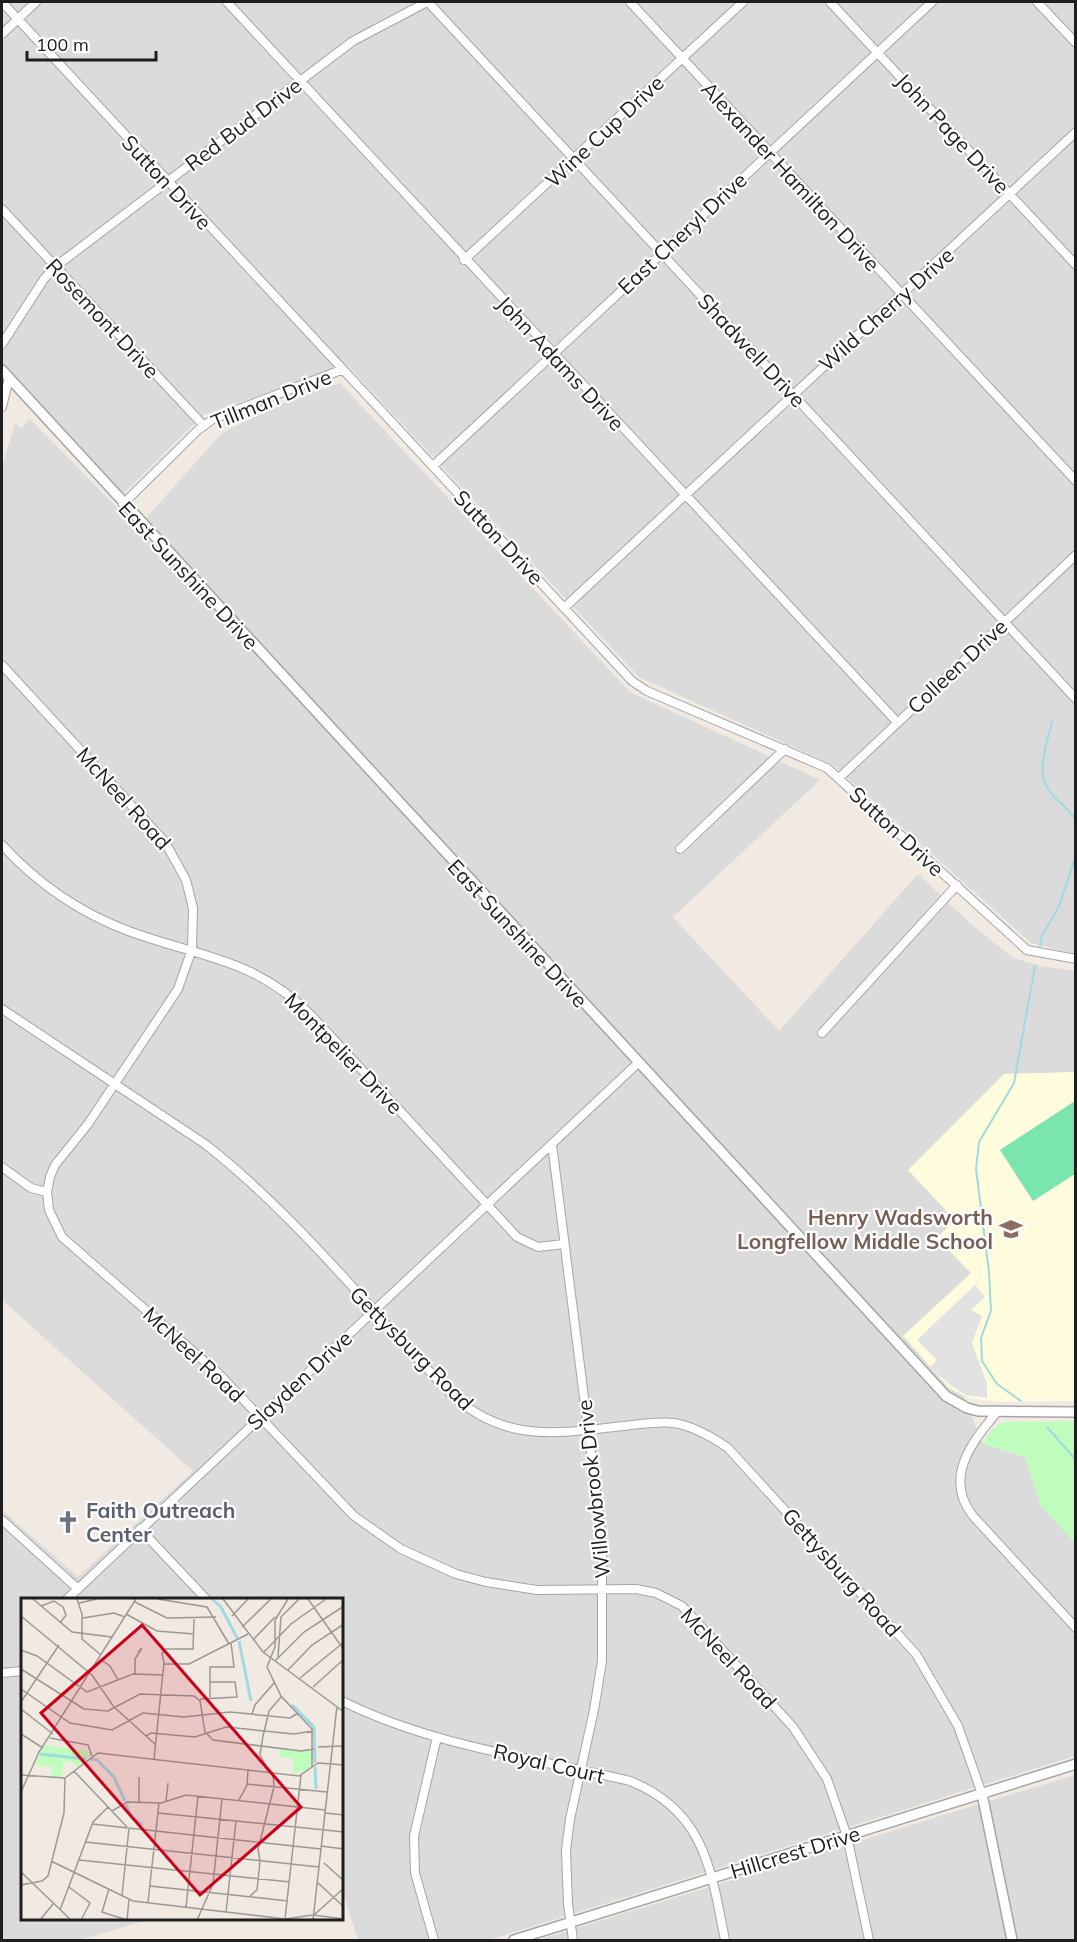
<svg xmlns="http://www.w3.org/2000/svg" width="1077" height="1942" viewBox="0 0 1077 1942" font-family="Mulish,sans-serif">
<rect width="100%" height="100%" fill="#f0eae3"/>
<path fill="#dcdbdb" d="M2,2H1075V954L1031,943L833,765L639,677L348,366L203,415L122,495L2,363Z
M340,383L630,692L820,780L673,917L779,1031L918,874L971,924L1013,958L1041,966L1075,971V1072L1004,1074L956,1220L937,1238L971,1273L949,1387L963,1395L983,1444L1025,1457L1041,1506L1075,1543V1756L489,1940H358L342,1889V1600H22V1920H148L79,1940H2V1510L78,1577L193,1471L2,1300V467L15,423L21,428L30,419L137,528L222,433L281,404Z
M1075,1775V1940H538L924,1821Z"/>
<path fill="#fffbdd" d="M1075,1072V1401L1001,1402L968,1398L949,1388L903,1336L971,1273L937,1238L955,1220L908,1170L1004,1074Z"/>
<path fill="#bffdbd" d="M1075,1421H1076L1075,1543L1041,1506L1025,1457L983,1444L992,1429L1004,1422Z"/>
<path fill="#7be5af" d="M1075,1101V1174L1033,1201L1000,1150Z"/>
<path fill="#e2e2e2" d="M975,1285L985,1297L971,1310L982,1316L972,1343L987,1384V1398L965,1395L949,1384L930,1367L937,1360L917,1340Z"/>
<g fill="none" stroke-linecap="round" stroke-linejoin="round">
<path stroke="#a0dae1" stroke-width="2" d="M1052,722C1047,743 1035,773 1050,792C1058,802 1069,809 1076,820
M1040,946L1042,936L1059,906L1076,855
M1021,1401L997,1384L982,1361L981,1338L991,1311L989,1272L976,1169L979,1142L1014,1083L1035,966
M1047,1427L1076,1460"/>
<g stroke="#a5a5a5" stroke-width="10">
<path id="minor" d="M2,2L632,681L647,691L827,768L1027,950L1076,959
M227,2L897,722
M428,2L1076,699
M630,2L1076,481
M830,2L1076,265
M1037,2L1076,43
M2,34L36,2
M2,209L204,426
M464,260L743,2
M2,344L44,279L55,267L353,41L427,2
M2,407L9,378
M433,466L932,2
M123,504L198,430L213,419L341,370
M564,608L1076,132
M2,665L165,842L186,880L193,908L192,949L178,989L88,1124L55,1165L50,1177L47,1192L49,1210L62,1237L219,1374L354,1516L401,1549L456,1574L486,1582L537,1590L636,1589L656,1593L682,1606L793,1727L827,1779L847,1836L869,1940
M839,778L1076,555
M2,845C37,883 76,911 126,930C197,957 253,957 311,1015L517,1237L538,1247L564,1244
M680,849L785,749
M2,1009L205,1144C297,1216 370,1310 451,1394C506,1444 557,1433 624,1426C640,1424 658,1421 674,1423C694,1426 712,1437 728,1448L916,1654L958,1726L982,1794
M822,1033L957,885
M552,1144L602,1540V1661L594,1710L570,1819L566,1850L568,1904L573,1940
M2,1167L31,1188L47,1192
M997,1412C972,1442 943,1478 973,1516L1076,1628
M2,1520L77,1588
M140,1529L207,1600
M66,1600L638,1063
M2,1673L22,1671
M342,1701C432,1746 534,1758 630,1781C705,1811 711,1870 725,1940
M434,1940L415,1873L414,1836L437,1737"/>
</g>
<g stroke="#a5a5a5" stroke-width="12">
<path id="tertiary" d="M2,370L946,1396L967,1408L978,1411L1076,1412
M982,1794L1012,1940
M514,1940L1076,1764"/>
</g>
<use href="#minor" stroke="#fff" stroke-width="8"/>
<use href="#tertiary" stroke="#fff" stroke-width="9"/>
</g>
<defs>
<g id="school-bare" transform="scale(1.8)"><path d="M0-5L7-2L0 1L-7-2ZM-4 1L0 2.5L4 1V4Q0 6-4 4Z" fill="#8d6e63" stroke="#fff" stroke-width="2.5" paint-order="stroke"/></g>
<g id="church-bare" transform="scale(1.8)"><path d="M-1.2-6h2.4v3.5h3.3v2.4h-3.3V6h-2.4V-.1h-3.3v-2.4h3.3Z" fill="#6b7280" stroke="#fff" stroke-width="2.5" paint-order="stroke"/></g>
</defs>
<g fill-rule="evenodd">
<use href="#school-bare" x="1011" y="1229"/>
<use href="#church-bare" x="68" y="1522"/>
</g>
<g text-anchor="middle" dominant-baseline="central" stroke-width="4.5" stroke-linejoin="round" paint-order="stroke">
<g font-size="21" fill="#1e1e1e" stroke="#fff">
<text transform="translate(243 124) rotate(-37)">Red Bud Drive</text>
<text transform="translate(604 131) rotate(-43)">Wine Cup Drive</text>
<text transform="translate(953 133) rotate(47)">John Page Drive</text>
<text transform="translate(791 176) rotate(47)">Alexander Hamilton Drive</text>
<text transform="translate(167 182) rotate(47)">Sutton Drive</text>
<text transform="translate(682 233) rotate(-43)">East Cheryl Drive</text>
<text transform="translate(886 309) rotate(-42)">Wild Cherry Drive</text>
<text transform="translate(103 318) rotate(47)">Rosemont Drive</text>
<text transform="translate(752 350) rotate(47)">Shadwell Drive</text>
<text transform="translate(561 363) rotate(47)">John Adams Drive</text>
<text transform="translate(271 399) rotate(-22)">Tillman Drive</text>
<text transform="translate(499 537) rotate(47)">Sutton Drive</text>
<text transform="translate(189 575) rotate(47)">East Sunshine Drive</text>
<text transform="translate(957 666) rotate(-43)">Colleen Drive</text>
<text transform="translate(124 798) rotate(48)">McNeel Road</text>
<text transform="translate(897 831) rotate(43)">Sutton Drive</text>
<text transform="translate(518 933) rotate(47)">East Sunshine Drive</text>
<text transform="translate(344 1053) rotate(46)">Montpelier Drive</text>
<text transform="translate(412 1348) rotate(45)">Gettysburg Road</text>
<text transform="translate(194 1354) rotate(43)">McNeel Road</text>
<text transform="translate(299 1380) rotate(-43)">Slayden Drive</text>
<text transform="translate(593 1489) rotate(-96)">Willowbrook Drive</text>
<text transform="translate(842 1572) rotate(48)">Gettysburg Road</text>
<text transform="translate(729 1658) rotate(47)">McNeel Road</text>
<text transform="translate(549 1763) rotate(13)">Royal Court</text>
<text transform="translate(795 1852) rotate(-17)">Hillcrest Drive</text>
</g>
<g font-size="21" font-weight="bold" fill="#785e54" stroke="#fff" text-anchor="end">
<text x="993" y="1217">Henry Wadsworth<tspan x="993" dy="24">Longfellow Middle School</tspan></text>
</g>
<g font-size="21" font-weight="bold" fill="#5b616d" stroke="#fff" text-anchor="start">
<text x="86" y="1510">Faith Outreach<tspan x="86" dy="24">Center</tspan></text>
</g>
</g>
<g transform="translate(21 1598)">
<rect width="322" height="322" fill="#f0eae3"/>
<path d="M24,147L70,154L69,158L56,169L52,164L42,163L41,180L31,179L32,169L12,167ZM259,151L291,153L289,171L272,176L273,161L258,159Z" fill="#bffdbd"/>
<path fill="none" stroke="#a0dae1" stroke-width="3" d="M191,1L200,9L216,40M218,43L230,103M271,107L293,129L294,165M19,156L65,161M70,161L76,162L93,179L104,203M294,169L295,191M105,206L110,219L122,227"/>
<path fill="none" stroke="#9c9894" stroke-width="1.5" d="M12,1L51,34L91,39M56,1L61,16V41L80,57M137,1L186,9L208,46M202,1L242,54L323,114M267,1L254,22V49L246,69L260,98L291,131V170M287,1L323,52M114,4L146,20L195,19M58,5L76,1M20,8L33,3L42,9L45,17L39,25M105,16L136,33L173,36M0,18L71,77L93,109L135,147M211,18L227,1M62,20L93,15L104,19M221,29L250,1M232,42L254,19M0,52L16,58L66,94L112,76L142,77M243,54L270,26L305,1M257,59L260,19L278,1M79,61L89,68L97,82M254,63L283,34L323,8M143,66H168L227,36M0,71L63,111L87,113L119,96L173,98L179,103L184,134L192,142L280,153L293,151M267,72L291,47L323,26M114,76V61L121,50L117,54M279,80L323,44M292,89L323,61M0,91L49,125L91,132L122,115L163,119L209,114L269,120L277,115M189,99V69H213L210,45M179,101L216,99L214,84H189M0,104L38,47M0,111L32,136M231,116L234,107L253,85M0,136L22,150M125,138L130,135L174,139L205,129L273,136L292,133M29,140L67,147L71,158M297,149L323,148M133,161L143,65L141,55L145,51H172L173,21M53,173L106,229M248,174L239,157L242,138L248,113L260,99M0,177L44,180L77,155L278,178L297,165L323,167M226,186L306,194M0,194L18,154L115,1M218,202L226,187L227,172M145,203L147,185M118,204V179M91,213L106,204L140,205L165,197L304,212M137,215L323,234M304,215L323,217M71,226L300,251M64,244L298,269M300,248L323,251M58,262L269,284M30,263L112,303L264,321L292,317L323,321M239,263L237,251L253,189L252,175M303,265L323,283M0,274L50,322M296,284L323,309M0,287L21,283L27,278L43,215L44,180M129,288L267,303M48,289L69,305L60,322M88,291L81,314L106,322L108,301M101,298L108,230M229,298L236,292L239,263M127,304L138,205M165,309L177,198M39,312L72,224L87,209M205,314L215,223M293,317L323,290M264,321L280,177M19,322L32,306M176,322L192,286L201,201M292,322L316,108"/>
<path fill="#cc0019" fill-opacity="0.15" stroke="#cc0019" stroke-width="3" d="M121,27L280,209L179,297L20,115Z"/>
<rect width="322" height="322" fill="none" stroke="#1e1e1e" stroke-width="3"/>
</g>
<rect width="1077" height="1942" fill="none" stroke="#1e1e1e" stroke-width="6"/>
<path d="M27 51v9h129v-9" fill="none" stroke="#1e1e1e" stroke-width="3"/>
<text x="36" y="51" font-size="18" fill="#1e1e1e" stroke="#ffffff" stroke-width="4.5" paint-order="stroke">100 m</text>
</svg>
